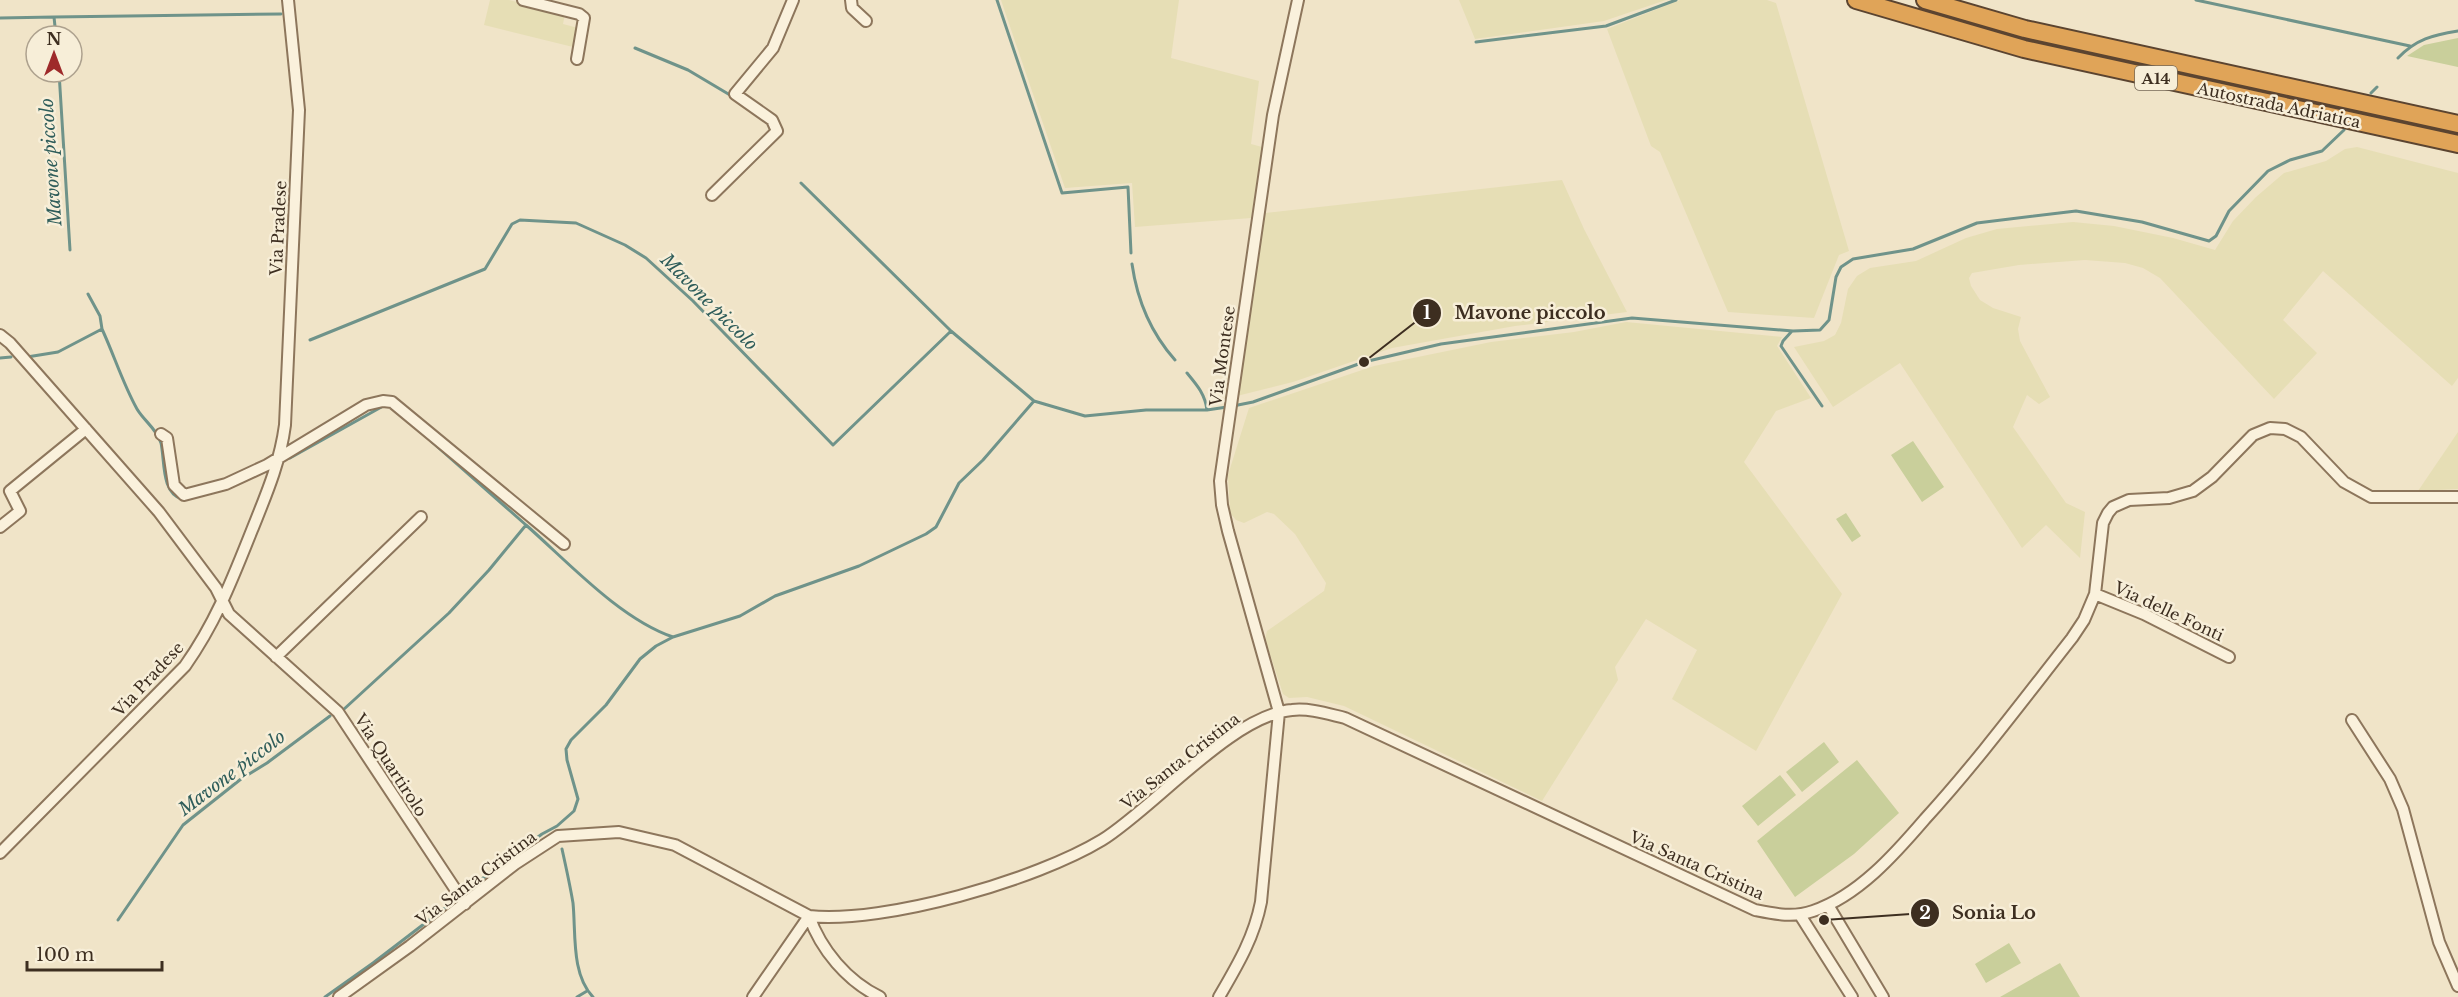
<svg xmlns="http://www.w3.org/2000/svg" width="2458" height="997" viewBox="0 0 2458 997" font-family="'Libre Baskerville',serif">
<rect width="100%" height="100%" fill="#f0e4c8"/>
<path fill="#e6deb5" d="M490,0H509L565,14L563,24L578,28L573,47L484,25Z
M1001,0H1179L1171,58L1259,81L1251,144L1262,147L1251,218L1135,227L1132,183L1065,188Z
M1459,0H1666L1604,21L1475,39Z
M1680,0H1767L1776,3L1849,251L1839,255L1814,318L1728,312L1660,152L1651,146L1607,29Z
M2357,147L2458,173V378L2452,386L2323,271L2283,320L2317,353L2274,399L2160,278L2143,268L2125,263L2085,260L2019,265L1972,273L1969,278L1971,286L1980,300L1993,308L2021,317L2018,329L2020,341L2050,397L2039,404L2027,395L2013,427L2066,503L2085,512L2080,558L2046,525L2022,548L1900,363L1833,407L1794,347L1824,341L1835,335L1841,323L1848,289L1857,276L1870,268L1916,261L1966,238L1997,229L2073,222L2114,226L2173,238L2215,250L2233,221L2256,197L2284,173L2326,161L2345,149Z
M1562,180L1584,229L1627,312L1515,326L1392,348L1293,382L1237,396L1265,213Z
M1626,322L1782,337L1777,346L1811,398L1776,411L1744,462L1842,594L1756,751L1672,699L1697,650L1646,619L1615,667L1618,680L1542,801L1344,706L1307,697L1289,698L1283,694L1265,639L1267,631L1324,591L1326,583L1295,534L1274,514L1267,512L1244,523L1236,520L1230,513L1228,475L1249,408L1374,366L1491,342L1574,332Z
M2458,432V489L2418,491Z"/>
<path fill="#c9cf9b" d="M2458,38V67L2407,56L2424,45Z
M1913,441L1944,487L1922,502L1891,455Z
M1846,513L1861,536L1852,542L1836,519Z
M1824,742L1839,762L1802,792L1786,772Z
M1857,760L1899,813L1854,854L1795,897L1757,841Z
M1780,775L1796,795L1758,826L1742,806Z
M2009,943L2021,963L1986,983L1975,964Z
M2060,963L2080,997H2000Z"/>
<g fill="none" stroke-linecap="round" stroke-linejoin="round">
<path stroke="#6f938a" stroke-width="3" d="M997,0L1062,193L1128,187L1131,253
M2196,0L2410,46
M54,17L281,14
M0,18L54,17L56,36
M1476,42L1606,26L1676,0
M635,48L688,70L730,95
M2398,58C2416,39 2433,35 2458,31
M59,72L70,250
M2371,93L2377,87
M801,183L951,331
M1132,264C1137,299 1151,333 1175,360
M88,294L100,316L102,329C114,355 123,384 137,409C144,421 157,429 161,443C165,461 161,493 182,499
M1792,331L1783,341L1781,346L1822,406
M310,340L485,269L512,224L520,220L576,223L625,245L646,258L693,301L833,445L951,331L1034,401
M27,357L58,352L102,329
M0,358L11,357
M1187,373C1197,385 1205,394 1207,410
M1233,406L1253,402L1364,362L1441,344L1632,318L1793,331L1820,330L1829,320L1836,277L1841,267L1853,259L1913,249L1977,223L2076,211L2142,222L2209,241L2216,236L2229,211L2268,171L2290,160L2322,151L2344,130
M432,442L526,525
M290,458L385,405
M343,710L449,613L489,570L526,525C568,562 620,619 673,637
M562,849C566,867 570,885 573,903C576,933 571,974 593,997
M463,893L542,834L557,826L574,811L578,799L567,760L566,749L571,740L606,705L640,659L656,646L673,637L740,616L775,596L859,566L926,534L936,527L959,483L983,460L1034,401L1085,416L1146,410H1207L1227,407
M118,920L183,825L241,779L267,763L330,716
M325,997L373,963L454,901
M577,997L587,991"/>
<g stroke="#8d765c" stroke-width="14">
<path id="minor" d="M523,0L579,14L584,18L577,59
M851,0L852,8L866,21
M712,195L777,131L772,120L735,94L773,48L793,0
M0,335L10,343L159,512L216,588L229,614L338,712L465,904
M161,434L167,438L174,485L184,495L226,484L267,465L366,405L383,401L392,402L564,544
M0,527L20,511L10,491L86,429
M2095,594L2144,614L2229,657
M276,657L421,517
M2352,720L2390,779L2403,809L2439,942L2458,986
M0,853L185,666C216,622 232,580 252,530C266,495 280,463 285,425L299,110L288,0
M1828,905L1883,997
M1800,915L1852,997
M809,916C821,950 847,981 880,997
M339,997L410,946L515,864L558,836L619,832L675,845L809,916C885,924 1036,880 1102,840C1154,808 1232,715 1292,710C1310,708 1328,714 1345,718L1755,910C1775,914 1793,918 1813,911C1858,896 1895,854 1925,819C1977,762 2024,699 2072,638L2084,620L2095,594L2103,523L2108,513L2113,507L2129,500L2169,498L2193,491L2212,477L2253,435L2270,428L2285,429L2301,437L2344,482L2371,497H2458
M753,997L809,916
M1219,997C1237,966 1254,938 1261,902L1279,712L1228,531L1222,505L1220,481L1273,115L1298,0"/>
</g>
<g stroke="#5b4430" stroke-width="20">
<path id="highway" d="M1856,0L2024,49L2458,144
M1925,0L2025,29L2458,124"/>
</g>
<use href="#minor" stroke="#faf1dc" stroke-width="10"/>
<use href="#highway" stroke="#e0a458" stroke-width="16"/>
</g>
<g text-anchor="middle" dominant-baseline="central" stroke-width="5" stroke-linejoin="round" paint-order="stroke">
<rect fill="#f7eed8" stroke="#756857" stroke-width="1.5" x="2135" y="66" width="42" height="24" rx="4.5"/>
<g font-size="15" font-weight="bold" fill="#3d2e20">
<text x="2156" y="78">A14</text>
</g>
<g font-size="16" fill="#3d2e20" stroke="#f7eed8">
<text transform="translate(2279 105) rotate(12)">Autostrada Adriatica</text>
<text transform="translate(278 228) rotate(-87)">Via Pradese</text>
<text transform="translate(1222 356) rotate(-82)">Via Montese</text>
<text transform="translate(2169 611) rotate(25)">Via delle Fonti</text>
<text transform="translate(148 679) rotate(-47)">Via Pradese</text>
<text transform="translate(1180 761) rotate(-38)">Via Santa Cristina</text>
<text transform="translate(391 765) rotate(57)">Via Quartirolo</text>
<text transform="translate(1697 865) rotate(24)">Via Santa Cristina</text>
<text transform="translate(476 878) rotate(-37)">Via Santa Cristina</text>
</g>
<g font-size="18" font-style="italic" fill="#2f5d5a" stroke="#f7eed8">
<text transform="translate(51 162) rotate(-94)">Mavone piccolo</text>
<text transform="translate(709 302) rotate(45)">Mavone piccolo</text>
<text transform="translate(232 773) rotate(-37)">Mavone piccolo</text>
</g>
</g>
<path fill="none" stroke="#3d2e20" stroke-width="2" d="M1364 362L1427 313M1824 920L1925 913"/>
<g fill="#3d2e20" stroke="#f7eed8" stroke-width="2">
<circle cx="1364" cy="362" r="6"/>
<circle cx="1824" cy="920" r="6"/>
<circle cx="1427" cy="313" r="15"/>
<circle cx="1925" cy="913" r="15"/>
</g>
<g font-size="18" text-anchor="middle" font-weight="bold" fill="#fff">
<text x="1427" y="319">1</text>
<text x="1925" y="919">2</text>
</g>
<g font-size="18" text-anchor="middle" font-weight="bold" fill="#3d2e20" stroke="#f7eed8" stroke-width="5" stroke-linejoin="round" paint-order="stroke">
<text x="1530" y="319">Mavone piccolo</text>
<text x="1994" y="919">Sonia Lo</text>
</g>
<g transform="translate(54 54)"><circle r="28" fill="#f7eed8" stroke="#ada18e" stroke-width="1.5"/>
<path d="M0-4.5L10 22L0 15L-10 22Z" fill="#9e2a2b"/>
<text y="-9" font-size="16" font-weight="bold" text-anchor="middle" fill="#3d2e20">N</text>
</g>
<path d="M27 961v9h135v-9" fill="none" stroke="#3d2e20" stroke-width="3"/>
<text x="36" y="961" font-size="18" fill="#3d2e20" stroke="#f7eed8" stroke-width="4.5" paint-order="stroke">100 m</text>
</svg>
